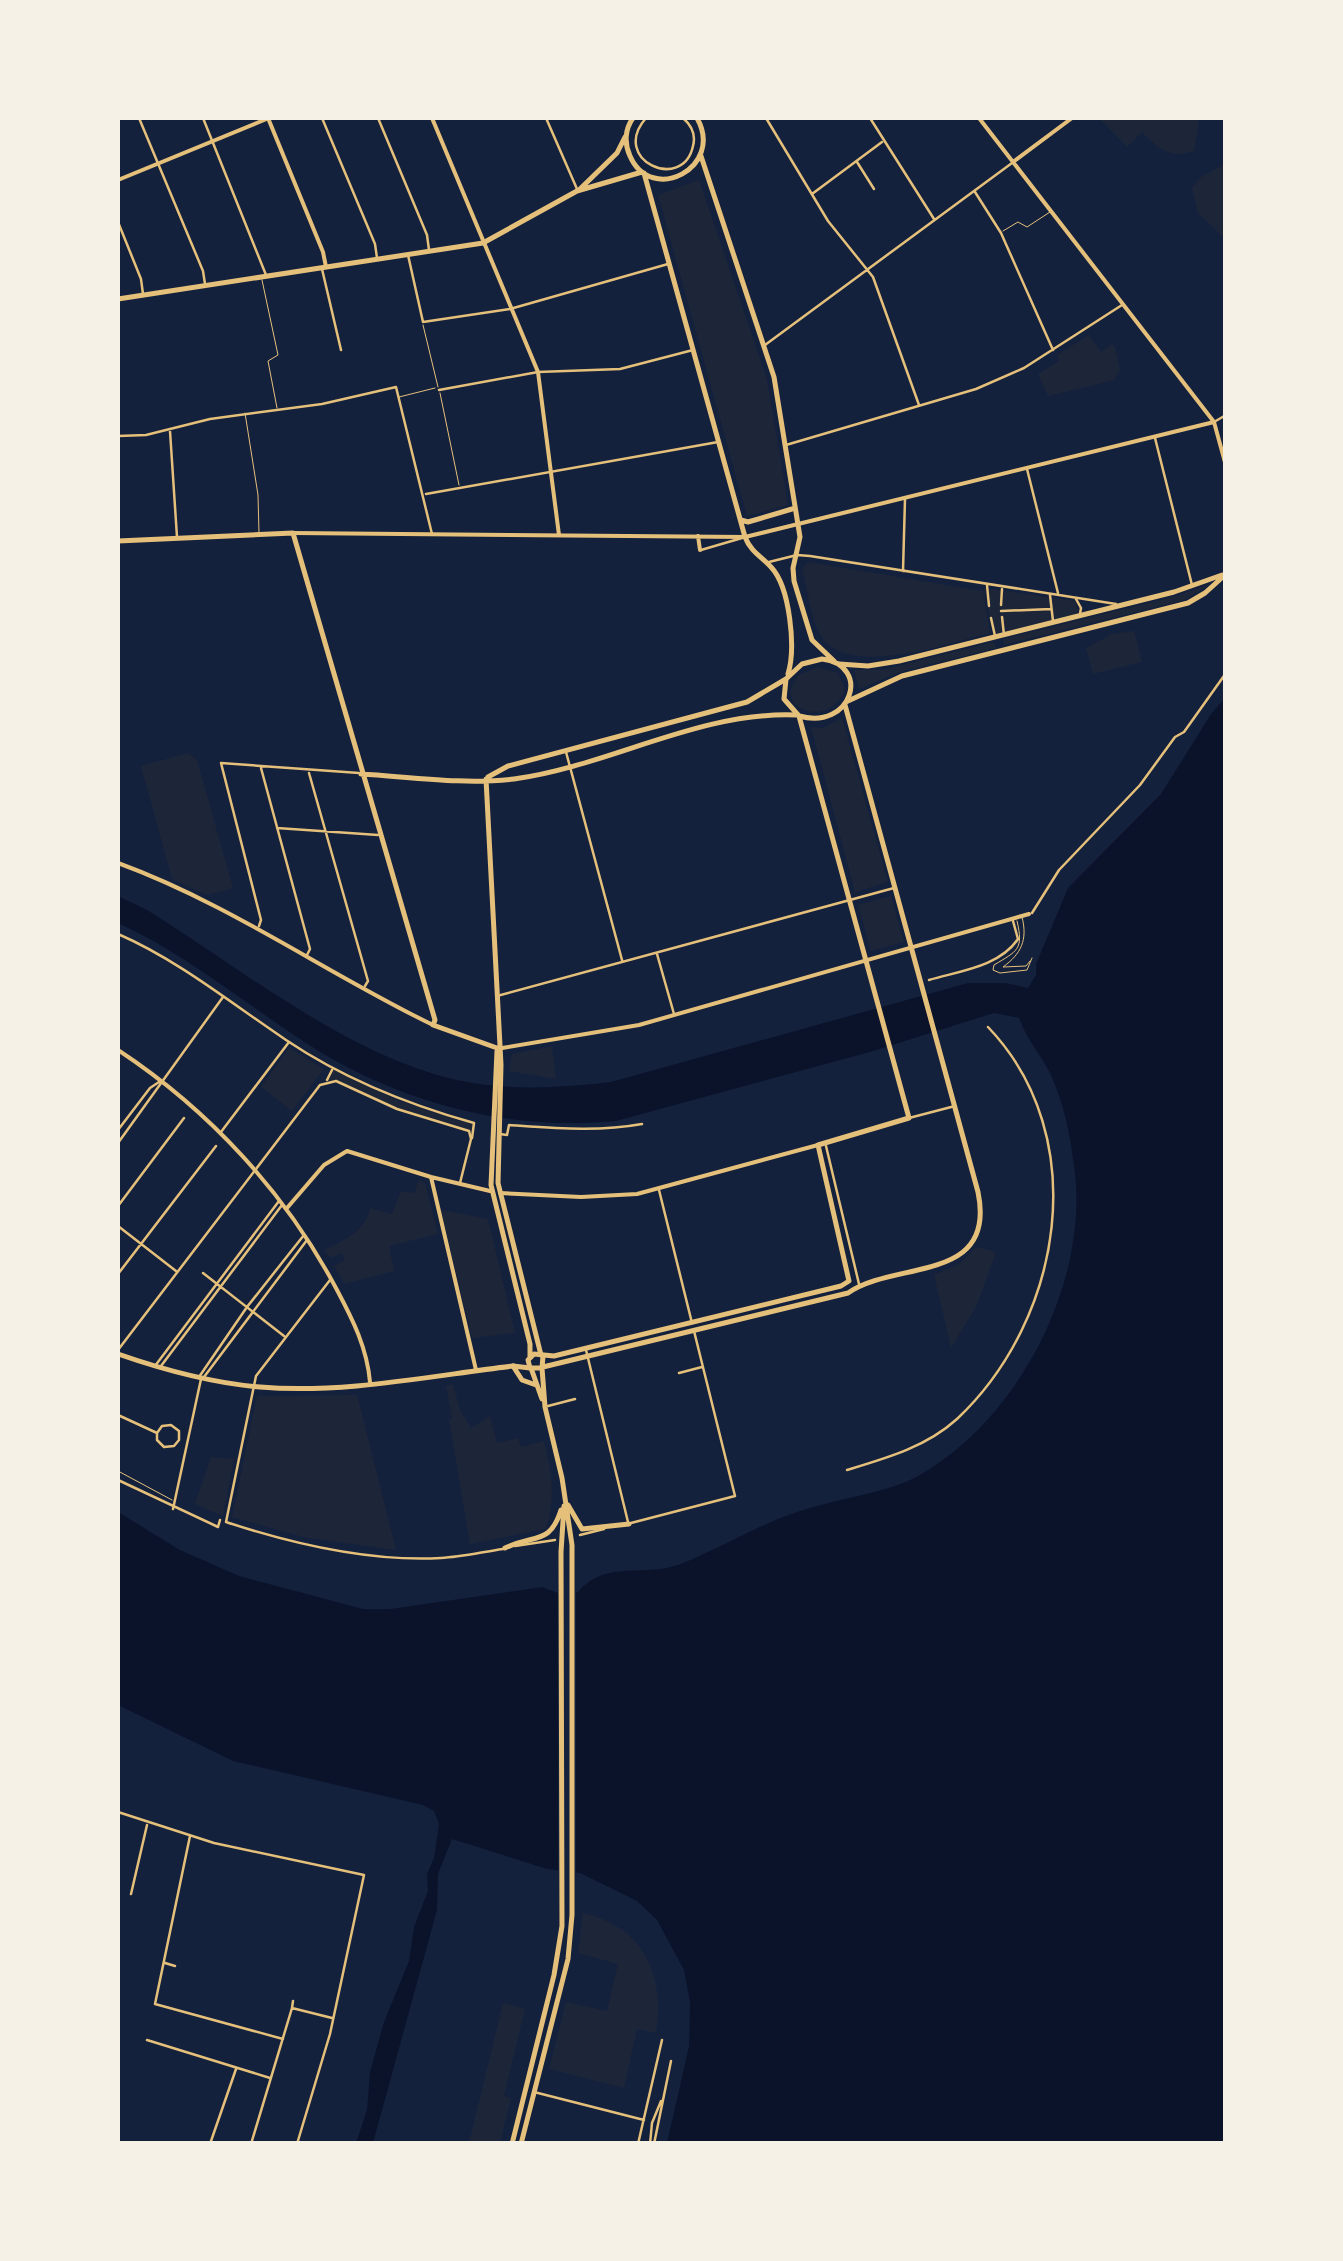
<svg xmlns="http://www.w3.org/2000/svg" width="1343" height="2261" viewBox="0 0 1343 2261" font-family="'Archivo Narrow',sans-serif">
<rect width="100%" height="100%" fill="#14213d"/>
<path fill="#1d2539" d="M1099,118H1195L1199,121L1194,151C1171,159 1158,149 1142,132L1127,147Z
M1225,164L1226,233L1222,236L1198,213L1192,188L1201,177Z
M699,180L767,379L788,505L747,516L658,195Z
M1089,335L1101,352L1112,344L1115,347L1120,370L1114,380L1048,396L1038,374L1059,361L1057,355Z
M808,562L983,591L990,633C951,642 849,680 821,636C810,618 808,589 802,569Z
M1210,584L1184,600L1004,645L1003,639L1176,596Z
M984,588L1075,601L1078,611L1076,614L993,634Z
M1134,631L1142,662L1093,674L1086,648L1112,634Z
M994,642L996,648L900,672L859,689L854,670H882Z
M817,667L838,673L845,689C837,713 812,719 793,703L790,691L797,676Z
M842,718L888,882L855,892L811,727L823,728Z
M188,753L197,760L233,888L207,895L172,879L141,766Z
M891,896L904,942L871,951L858,905Z
M552,1046L556,1079L509,1071L512,1054Z
M289,1048L324,1069L292,1111L261,1087Z
M333,1069L399,1101L474,1123L471,1139L468,1131L397,1109L336,1081L327,1080Z
M418,1180L425,1183L438,1234L389,1246L394,1271L344,1284L334,1266L345,1260L342,1253L330,1258L325,1250C344,1240 366,1231 370,1208L392,1214L401,1191L415,1193Z
M441,1210L488,1219L515,1333L472,1338Z
M976,1247L996,1252L977,1305L951,1348L934,1275L959,1264Z
M453,1384L460,1410L471,1428L490,1416L497,1443L518,1438L521,1447L544,1441C552,1472 556,1498 546,1529L470,1544L449,1419L452,1418L446,1386Z
M357,1395L396,1550L307,1538L232,1517L257,1396Z
M211,1457L234,1459L223,1516L195,1504Z
M583,1913C643,1926 666,1976 656,2033L637,2029L624,2088L549,2069L566,2002L607,2011L618,1964L578,1953Z
M503,2003L525,2009L504,2096L511,2098L500,2143H469Z"/>
<path fill="#0b132b" d="M1225,698V2143H667L689,2046L690,2002L684,1970L657,1920L637,1901L580,1873L547,1869L452,1839L438,1874L437,1910L373,2143H356L367,2110L370,2072L384,2022L409,1961L414,1927L428,1891L427,1874L434,1858L439,1824L434,1811L423,1805L233,1761L118,1705V1512L180,1550L239,1576L363,1609H390L542,1587L558,1593L578,1592C607,1558 644,1579 683,1563C721,1548 756,1526 794,1513C829,1500 888,1493 918,1476C1021,1418 1093,1276 1073,1159C1070,1135 1064,1107 1055,1085C1047,1061 1027,1042 1019,1018L994,1013L870,1052L616,1121C512,1131 407,1105 317,1050C250,1008 190,956 118,923V896L147,910C242,969 347,1055 457,1080C507,1091 560,1088 611,1082L968,983H1006L1028,988L1036,975V964L1068,888L1161,794L1211,714Z"/>
<path fill="#14213d" d="M576,1587V1877L558,1874V1588Z"/>
<g fill="none" stroke-linecap="round" stroke-linejoin="round">
<path stroke="#e5c07b" stroke-width="1" d="M1003,231L1018,222L1027,227L1050,212
M262,280L278,355L268,361L277,408
M423,325L438,387
M440,393L459,485
M399,397L435,388
M245,413L258,495L259,533
M1022,917C1028,940 1021,954 1003,967L1026,966L1030,961
M1017,921C1024,950 1017,951 994,965L993,970L1000,973L1027,970L1032,958
M118,1471L172,1500"/>
<path stroke="#e5c07b" stroke-width="2.5" d="M646,118C609,160 683,193 693,146C696,135 691,125 683,118
M987,585L989,606
M1050,595L1053,621
M1001,605L1002,589
M1001,611L1051,609
M1002,617L1004,635
M991,618L995,636
M1032,913L1059,870L1140,785L1175,737L1184,732L1226,673
M118,934C178,960 231,1003 286,1040C344,1079 406,1104 474,1123L472,1138
M929,980C959,971 999,967 1018,939L1013,921
M327,1080L332,1070
M500,1134L507,1135L509,1125C554,1128 598,1132 642,1124
M118,1415L157,1433V1440L164,1447L174,1446L179,1440V1431L171,1425L162,1426L157,1433
M847,1470C887,1458 926,1447 957,1419C1063,1319 1093,1137 988,1027
M118,1480L218,1527L220,1520
M173,1509L201,1379
M650,2144L652,2123L661,2101
M654,2144L671,2061"/>
<path stroke="#e5c07b" stroke-width="2.5" d="M139,118L203,271L205,284
M203,118L266,275
M322,118L375,244L377,258
M378,118L427,235L429,250
M546,118L577,189
M766,118L828,221L873,277L919,405
M870,118L934,219
M857,162L874,189
M975,192L1001,233L1053,350
M812,194L882,142
M118,222L141,279L143,294
M408,255L423,322L510,309L668,264
M322,269L341,350
M765,345L1012,163
M439,390L538,372L620,369L693,350
M1214,422L1226,415
M170,431L177,537
M118,436L146,435L210,419L322,404L396,387L432,534
M1155,438L1192,585
M786,445L976,389L1024,368L1122,305
M1027,469L1058,593
M426,494L718,442
M701,550L742,538
M769,562L797,555L810,556L1116,604
M903,571L905,499
M1076,599L1081,608L1080,614
M566,752L622,960
M261,768L310,949L307,955
M309,773L368,981L365,986
M277,828L378,835
M259,926L261,920L221,763L359,773
M657,954L674,1014
M497,996L894,888
M909,1118L955,1106
M118,1130L150,1088L159,1082
M221,1132L289,1042
M118,1143L223,997
M826,1146L859,1284
M659,1190L692,1323
M118,1206L184,1118
M118,1226L176,1271
M203,1273L284,1336
M118,1274L216,1146
M330,1280L256,1376L226,1522C293,1544 369,1562 441,1558C461,1557 482,1552 503,1549
M118,1350L320,1085L336,1081L397,1109L469,1131L471,1139L460,1183
M586,1350L628,1522
M155,1366L279,1201
M161,1366L282,1205
M679,1373L702,1367
M199,1377L247,1307L304,1235
M204,1377L307,1240
M548,1406L575,1399
M631,1523L735,1496L694,1331
M580,1535L604,1529
M515,1546L555,1540
M118,1812L214,1843L364,1875L330,2034L297,2144
M190,1836L155,2004L283,2039
M131,1894L147,1825
M165,1963L175,1966
M293,2001L292,2008L332,2018
M147,2040L270,2078
M534,2092L644,2120
M210,2144L236,2069
M251,2144L292,2008
M638,2144L662,2040"/>
<path stroke="#e5c07b" stroke-width="4" d="M268,118L323,252L326,267
M432,118L538,372L559,535
M979,118L1214,422L1226,466
M1013,162L1072,118
M118,180L269,118
M293,533L745,537L1214,422
M698,536L700,550
M118,863C230,904 326,973 433,1025
M502,1048L639,1025L1029,914
M118,1050C209,1110 286,1193 337,1290C353,1320 367,1348 370,1382
M431,1177L476,1370
M500,1193L581,1197L637,1194L818,1145
M287,1208L324,1165L347,1151L431,1177L490,1191"/>
<path stroke="#e5c07b" stroke-width="5" d="M118,541L293,533L435,1020L433,1025L497,1048
M839,664L868,666L899,661L1174,592L1222,575
M848,701L902,676L1188,603L1205,593L1226,574
M361,774C411,777 465,785 514,779C609,766 699,711 796,715
M488,777L508,766L747,702L786,679
M486,779L501,1065L498,1183L541,1355
M497,1051L491,1185L530,1344V1356
M118,1354C164,1370 211,1383 260,1387C343,1394 430,1376 513,1366L530,1368"/>
<path stroke="#e5c07b" stroke-width="5" d="M633,118C625,129 624,143 630,156C651,205 725,168 697,118
M701,156L774,377L800,537L793,568L794,581L812,640L834,661
M644,173L745,537C751,552 761,556 771,567C790,587 796,648 788,674
M580,189L617,153L625,137
M118,299L483,243L577,191L642,172
M741,520L748,522L792,509
M822,659C872,665 852,731 799,716L784,699L786,679L802,664Z
M543,1356L542,1368H530L528,1360L534,1354L554,1356L841,1286L849,1281L818,1145L909,1118L799,716
M513,1366L522,1380L536,1385
M543,1367L848,1293C895,1260 997,1284 978,1192L845,705
M531,1368L542,1399
M568,1505L582,1529L629,1524
M505,1548C535,1534 550,1545 561,1510
M512,2144L554,1975L562,1926L561,1552L564,1506
M521,2144L568,1959L572,1915V1545L562,1478L545,1407L542,1368"/>
</g>
<rect width="1343" height="2261" fill="none" stroke="#f6f1e7" stroke-width="240"/>
</svg>
